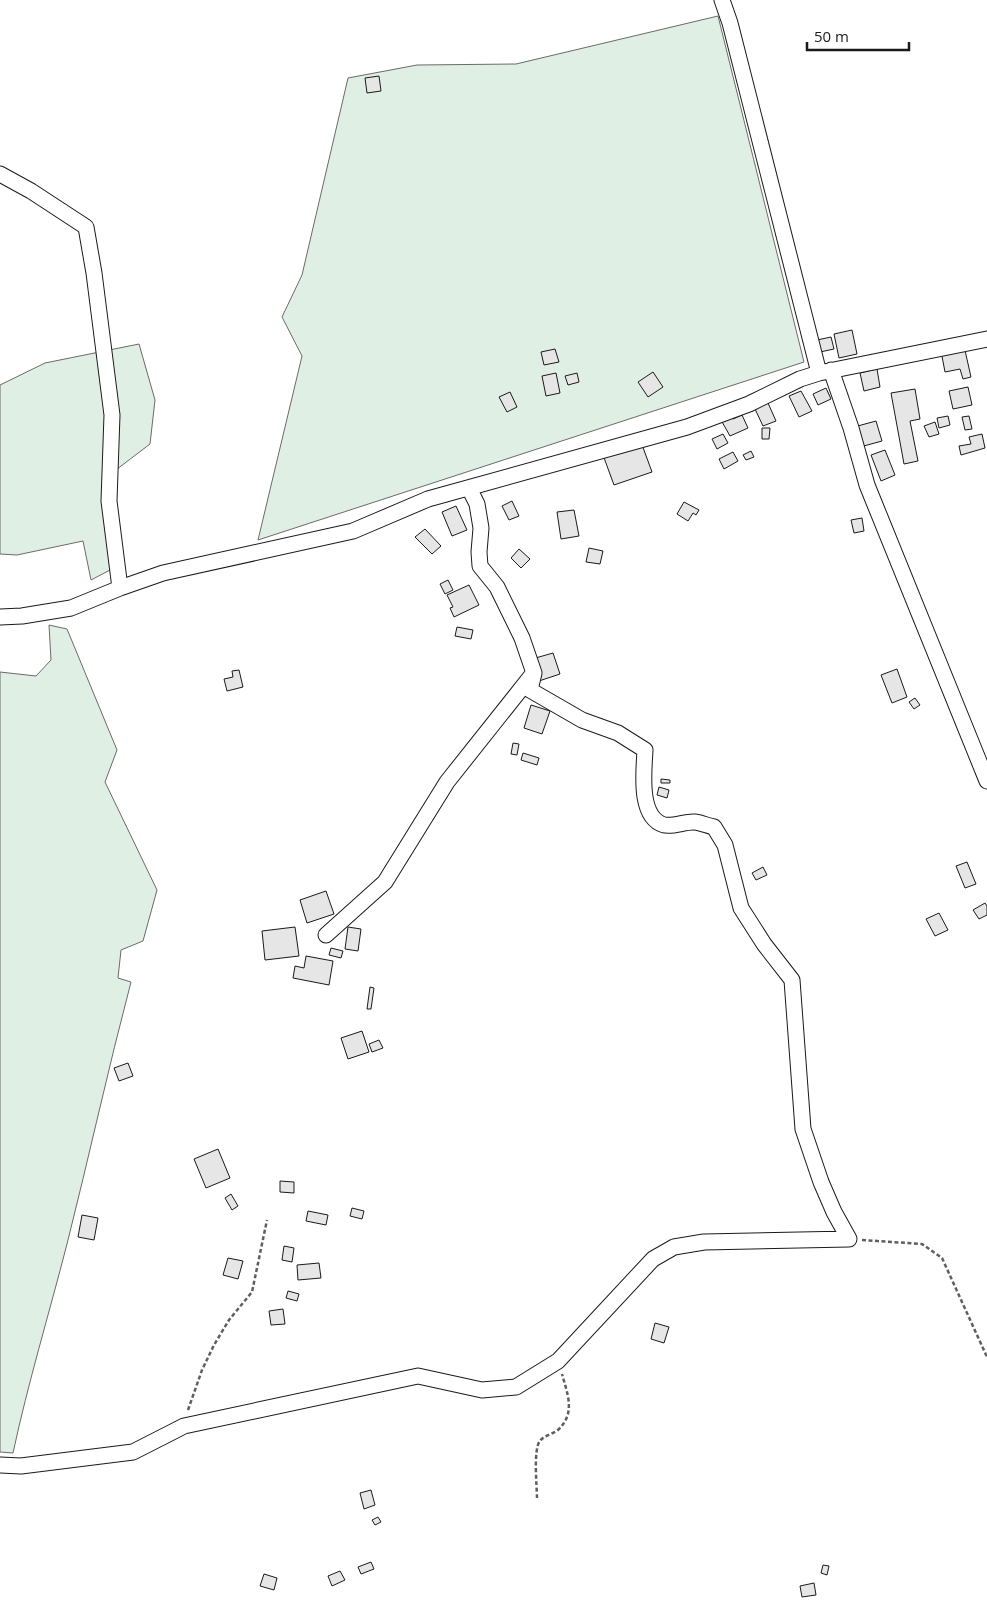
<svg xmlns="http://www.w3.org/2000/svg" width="987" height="1601" viewBox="0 0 987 1601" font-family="'Open Sans',sans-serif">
<rect width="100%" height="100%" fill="#fff"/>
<path fill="#e0efe3" stroke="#6a6a6a" d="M718,16L804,362L258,540L302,356L282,317L302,275L348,78L417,65L516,64Z
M139,344L155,400L150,444L104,479L110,570L91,580L83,541L17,555L0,554V385L45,363Z
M49,625L67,629L117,750L105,782L157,890L143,941L121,950L118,978L131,982C108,1069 89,1157 67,1244C49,1314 28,1383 13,1453L0,1452V672L36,676L51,660Z"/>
<path fill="#e6e6e6" stroke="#1a1a1a" d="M379,76L381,91L367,93L365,78Z
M852,330L857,354L839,358L834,334Z
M831,337L834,349L820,352L817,340Z
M964,346L971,377L963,379L960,369L945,372L941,351Z
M555,349L559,362L544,365L541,352Z
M877,369L880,387L864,391L860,373Z
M653,372L663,387L648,397L638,382Z
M556,373L560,393L546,396L542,376Z
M577,373L579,382L568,385L565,376Z
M968,387L972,405L953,409L949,391Z
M826,388L831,399L818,405L813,394Z
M915,389L920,419L910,421L918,461L904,464L891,393Z
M801,391L812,411L799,417L789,396Z
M510,392L517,407L507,412L499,397Z
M768,403L776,421L763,426L755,409Z
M731,415L733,419L742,415L748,428L730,436L721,420Z
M948,416L950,425L939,428L937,418Z
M969,416L972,429L965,430L962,417Z
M876,421L882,441L860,447L854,427Z
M935,422L939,434L929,437L924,426Z
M762,428H770L769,439H762Z
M723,434L728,443L717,449L712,439Z
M982,434L985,448L961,455L959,446L971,444L969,437Z
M641,442L652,472L614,485L603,455Z
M885,450L895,475L881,481L871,455Z
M751,451L754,457L746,460L743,455Z
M733,452L738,461L724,469L719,459Z
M512,501L519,516L509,520L502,506Z
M684,502L699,510L696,515L693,513L688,521L677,514Z
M456,506L467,530L452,536L442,512Z
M574,510L579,536L561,539L557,512Z
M862,518L864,531L854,533L851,520Z
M425,529L441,546L432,554L415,537Z
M589,548L603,551L600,564L586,562Z
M519,549L530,559L521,568L511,558Z
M448,580L453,590L445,594L440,584Z
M469,585L479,605L454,617L450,608L453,607L447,595Z
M457,627L473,630L471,639L455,636Z
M553,653L560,674L539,681L532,659Z
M897,669L907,697L892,703L881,675Z
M239,670L243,687L227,691L224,679L233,677L232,671Z
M915,698L920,705L914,709L909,702Z
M531,705L550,711L542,734L524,728Z
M513,743L519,744L517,755L511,754Z
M523,753L539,758L537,765L521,760Z
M661,779L670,780V783H661Z
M659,787L669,790L667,798L657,795Z
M967,862L976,884L965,888L956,866Z
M763,867L767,875L756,880L752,873Z
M326,891L334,914L307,923L300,900Z
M985,903L987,906V915L979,919L973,910Z
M939,913L948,930L935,936L926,919Z
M295,927L299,956L265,960L262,931Z
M348,927L361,929L358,951L345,949Z
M331,948L343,951L341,958L329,955Z
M306,956L333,961L329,985L293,978L295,966L304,968Z
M370,987L374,988L371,1009H367Z
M362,1031L369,1052L348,1059L341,1038Z
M379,1040L383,1048L372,1052L369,1044Z
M128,1063L133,1076L119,1081L114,1068Z
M218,1149L230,1178L206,1188L194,1159Z
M280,1181L294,1182V1193L280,1192Z
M231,1194L238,1206L232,1210L225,1198Z
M352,1208L364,1211L362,1219L350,1216Z
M308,1211L328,1215L326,1225L306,1221Z
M82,1215L98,1218L94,1240L78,1237Z
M284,1246L294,1248L292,1262L282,1260Z
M228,1258L243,1261L238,1279L223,1275Z
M319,1263L321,1278L298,1280L297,1265Z
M288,1291L299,1294L297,1301L286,1298Z
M283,1309L285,1324L271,1325L269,1311Z
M655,1323L669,1327L664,1343L651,1339Z
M371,1490L375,1505L364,1509L360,1493Z
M378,1517L381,1522L375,1525L372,1520Z
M371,1562L374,1569L361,1574L358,1567Z
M823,1565L829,1566L827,1575L821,1573Z
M340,1571L345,1580L332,1586L328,1576Z
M264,1574L277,1578L274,1590L260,1586Z
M814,1583L816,1595L802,1597L800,1586Z"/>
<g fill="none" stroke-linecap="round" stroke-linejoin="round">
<g stroke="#1a1a1a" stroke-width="17">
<path id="minor" d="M722,0L730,23L819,373
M0,174L31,191L86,227L94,273L112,415L109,501L120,588
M831,370L851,428L867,485L987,781
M0,617L22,616L71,608L120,588L163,573L353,531L428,499L687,427L749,404L800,379L819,373L987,339
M326,935L385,882L447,782L532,675
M0,1465L21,1466L133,1452L184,1426L418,1376L482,1390L516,1387L558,1361L653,1259L674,1247L704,1242L849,1239L834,1212L821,1182L803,1129L792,980L764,944L741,908L725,845L714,827C708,826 702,823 695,822C686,821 674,827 664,825C638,817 644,771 645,750L618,733L582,720L530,690L534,673L522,638L497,587L480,566L479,552L481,528L477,504L469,488"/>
</g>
<path stroke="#5f5f5f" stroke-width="2.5" stroke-dasharray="4 2.5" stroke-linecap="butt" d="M862,1240L922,1244L942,1258L987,1357
M188,1410L202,1370L214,1345L229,1320L252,1292L267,1220
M537,1498C537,1487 533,1449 540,1441C544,1435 554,1434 559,1429C576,1412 567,1393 562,1374"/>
<use href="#minor" stroke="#fff" stroke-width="15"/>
</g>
<path d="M807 42v8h102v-8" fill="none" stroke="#1a1a1a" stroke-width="2.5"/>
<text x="814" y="42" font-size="15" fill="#1a1a1a" stroke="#ffffff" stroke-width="4" paint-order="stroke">50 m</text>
</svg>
